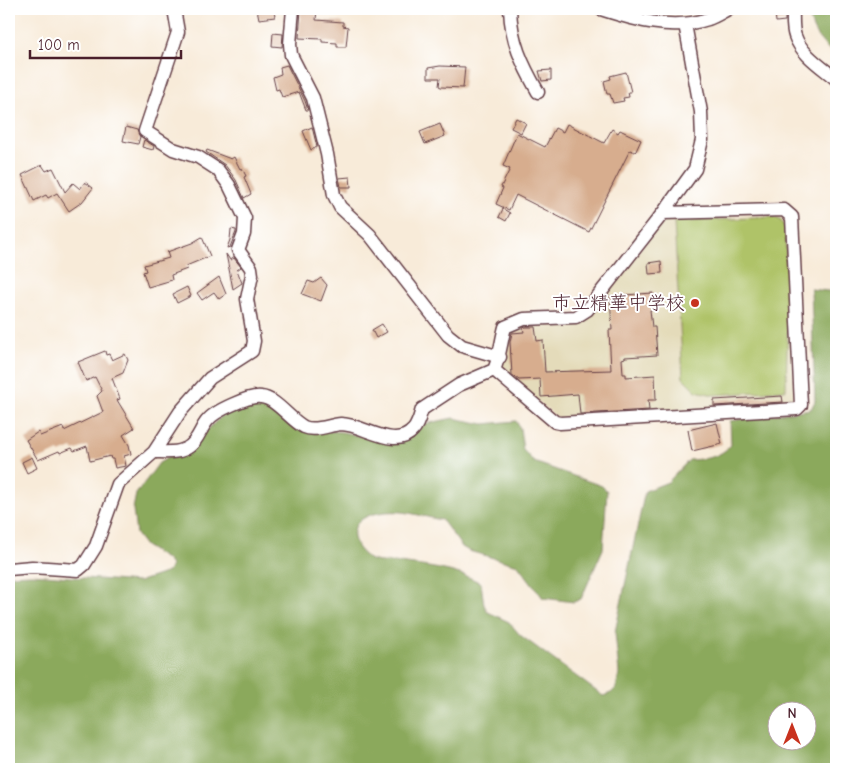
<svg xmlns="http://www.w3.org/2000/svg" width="845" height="778" viewBox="0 0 845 778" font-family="'Comic Neue','Klee One',sans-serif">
<rect width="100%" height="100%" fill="#fff"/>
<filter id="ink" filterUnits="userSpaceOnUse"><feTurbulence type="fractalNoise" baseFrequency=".02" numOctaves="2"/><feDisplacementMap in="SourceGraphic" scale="10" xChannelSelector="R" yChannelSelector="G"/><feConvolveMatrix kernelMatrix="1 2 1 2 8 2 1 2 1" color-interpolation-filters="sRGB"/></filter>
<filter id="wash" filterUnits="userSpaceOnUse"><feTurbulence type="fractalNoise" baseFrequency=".0096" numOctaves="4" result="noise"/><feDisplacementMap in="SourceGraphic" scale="20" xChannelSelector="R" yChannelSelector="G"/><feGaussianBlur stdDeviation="1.12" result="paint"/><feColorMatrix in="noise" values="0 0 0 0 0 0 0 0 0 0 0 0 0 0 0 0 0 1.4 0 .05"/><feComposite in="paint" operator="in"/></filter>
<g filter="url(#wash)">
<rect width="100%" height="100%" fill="#f8ebd9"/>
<path fill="#e4dbba" d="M778,214L787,221L795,403L558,418L501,369L505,335L519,325L585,321L663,220Z"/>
<path fill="#afc367" stroke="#7c7149" d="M774,217L781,221L785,228L788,313L786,390L714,395L696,391L683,378L674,222Z"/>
<path fill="#8ba95c" stroke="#6a6444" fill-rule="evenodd" d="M809,9H836V56C820,41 810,32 809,9Z
M811,289L836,292V769H9V575L31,574L138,582L168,572L171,565L166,559L145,546L136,534L133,509L136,494L159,463L193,443L224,414L248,408L267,410L303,429L342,432L383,441L413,434L425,424L453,418L484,424L516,421L520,428L523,450L534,462L602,486L607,491L603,549L581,599L574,602L543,598L518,565L469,551L462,547L442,520C429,518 414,513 401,512C378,510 341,517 358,548C360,551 366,557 369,559C376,563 391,562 399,563C428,567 455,569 481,583L484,605L488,612L509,622L520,635L603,696L611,693L616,688L619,673L615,632L645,491L668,482L689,460C706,459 719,458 731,445L730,421L811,409L815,401ZM778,710H808V740H778Z"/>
<g id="blocks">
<path fill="#d7ad8e" d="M257,9H274L275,17L259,19Z
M301,9H317L316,20L343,22V26L348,27L346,47H337V43L322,42V39L299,38Z
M777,9H785V21L776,22L775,13L777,12Z
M273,33L283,34L282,47L272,46Z
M287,65L305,101L308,110H306L299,92L282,97L279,89L276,90L273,77L281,74L280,67Z
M440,66L465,67L463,88L441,87L439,86L440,78H428V68Z
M551,70V80L542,81L539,71Z
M626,72L631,92H628L629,97L623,98L624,101L613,103L610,94H607L604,81L611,79L610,76Z
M516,118L526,123L521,133L511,128Z
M440,124L445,136L425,144L420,132Z
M567,124L604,143L612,129L618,133L620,130L624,132L641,140L636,151L635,152L630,150L589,232L516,195L509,210L496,204L503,188L501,187L510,169L503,166L517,133L545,147L555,128L563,132Z
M126,127L137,130L140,137L138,144L123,141Z
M312,127L317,147L311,150L303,131Z
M144,140L154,146L153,150L142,147Z
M207,150L231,159L234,157L240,169L242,168L246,176L244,177L251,194L244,198L236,180L225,165L206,152Z
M42,165L46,171L53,168L65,192L73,183L80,189L85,182L93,188L82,202L69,211L57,193L48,198L46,195L34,201L22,175Z
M350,177L351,187H341L339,178Z
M503,209L510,213L506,221L499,217Z
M231,229L236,230V232L230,247L227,248L230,240Z
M202,237L210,256L186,266L187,269L171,275L172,280L148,287L143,272L146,271L144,265L169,258L167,252L192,243Z
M226,254L230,260L234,258L241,267L237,270L242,283L233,289Z
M661,261L662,273L649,274L648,263Z
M219,277L226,294L219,299L214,292L202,300L197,293Z
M321,278L327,285L321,301L302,294L308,281L314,283Z
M187,287L191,296L177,303L173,294Z
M653,293L654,310H650L652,327H655L657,355L625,357V358L622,359L623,374H626V377L655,375L656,400H648L649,410L580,414L578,394L541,397L540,379L519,380L512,375L510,342L512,333L524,332L523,328L526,327H535L537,341L543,340L545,372L611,370L609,330H612L610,296Z
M382,324L387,332L376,338L372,330Z
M105,351L106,355L109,354L112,360L125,354L128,360L123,373L112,378L120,399L117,400L134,428L123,435L129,445L131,454L124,456L126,466L115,468L113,459H111L110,456L90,461L87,446L74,451L72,448L60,453L59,451L38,460L26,440L38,432L40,436L63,427L64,431L103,412L97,396L102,391L95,377L86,381L78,362Z
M782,396L783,402L714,406V400Z
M717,423L722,444L692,451L688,430Z
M32,457L37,468L27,473L22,462Z"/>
</g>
</g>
<g filter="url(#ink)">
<use href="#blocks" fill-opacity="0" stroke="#643e45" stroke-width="1"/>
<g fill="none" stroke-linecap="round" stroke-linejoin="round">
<g stroke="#643e45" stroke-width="15">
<path id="minor" d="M293,9L290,44L291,55L313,98L327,154L334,195L340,207L370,235L448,335L462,346L500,357
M510,9C511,41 522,64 538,92
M601,9C635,20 672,31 708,19C715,17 722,12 728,9
M793,9C793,18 792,28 795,36C801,54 822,67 836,79
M494,370L555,422L560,423L797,409L801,405L792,217L784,210L663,213
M154,452C166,452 180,454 190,446C198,440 201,428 207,421C214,411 250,395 261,397C276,398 290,420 304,427C315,432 329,425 341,424C363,424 395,451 413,430C418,425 420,416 422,409L424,408L459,385L494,370C500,356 501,342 505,327L524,319L576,317L587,310L663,213L695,169L702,140L701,112L685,24
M9,569L32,567L78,570L84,565L96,546L118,484L154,452L180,412L210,378L252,351L254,341L247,299L252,275L251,268L238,250L244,234L245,218L229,185L218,170L198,157L173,149L145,131L178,32L174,9"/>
</g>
<use href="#minor" stroke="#fff" stroke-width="12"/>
</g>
</g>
<circle fill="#c8321e" stroke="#fff" stroke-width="2" cx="695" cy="303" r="5"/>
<g text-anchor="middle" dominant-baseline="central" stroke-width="4" stroke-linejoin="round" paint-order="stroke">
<g font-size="19" fill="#4a1f2b" stroke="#fff" text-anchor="end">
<text x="685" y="303">市立精華中学校</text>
</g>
</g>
<rect width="845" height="778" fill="none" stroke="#fff" stroke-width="30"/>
<g transform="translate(792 726)"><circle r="24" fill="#ffffff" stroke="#b7a5aa"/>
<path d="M0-4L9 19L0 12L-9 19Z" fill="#c8321e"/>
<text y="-8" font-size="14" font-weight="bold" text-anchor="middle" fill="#4a1f2b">N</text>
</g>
<path d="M30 50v8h151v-8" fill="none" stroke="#4a1f2b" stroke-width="2.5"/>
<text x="38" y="50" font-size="15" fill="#4a1f2b" stroke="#ffffff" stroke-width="4" paint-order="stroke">100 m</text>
</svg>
